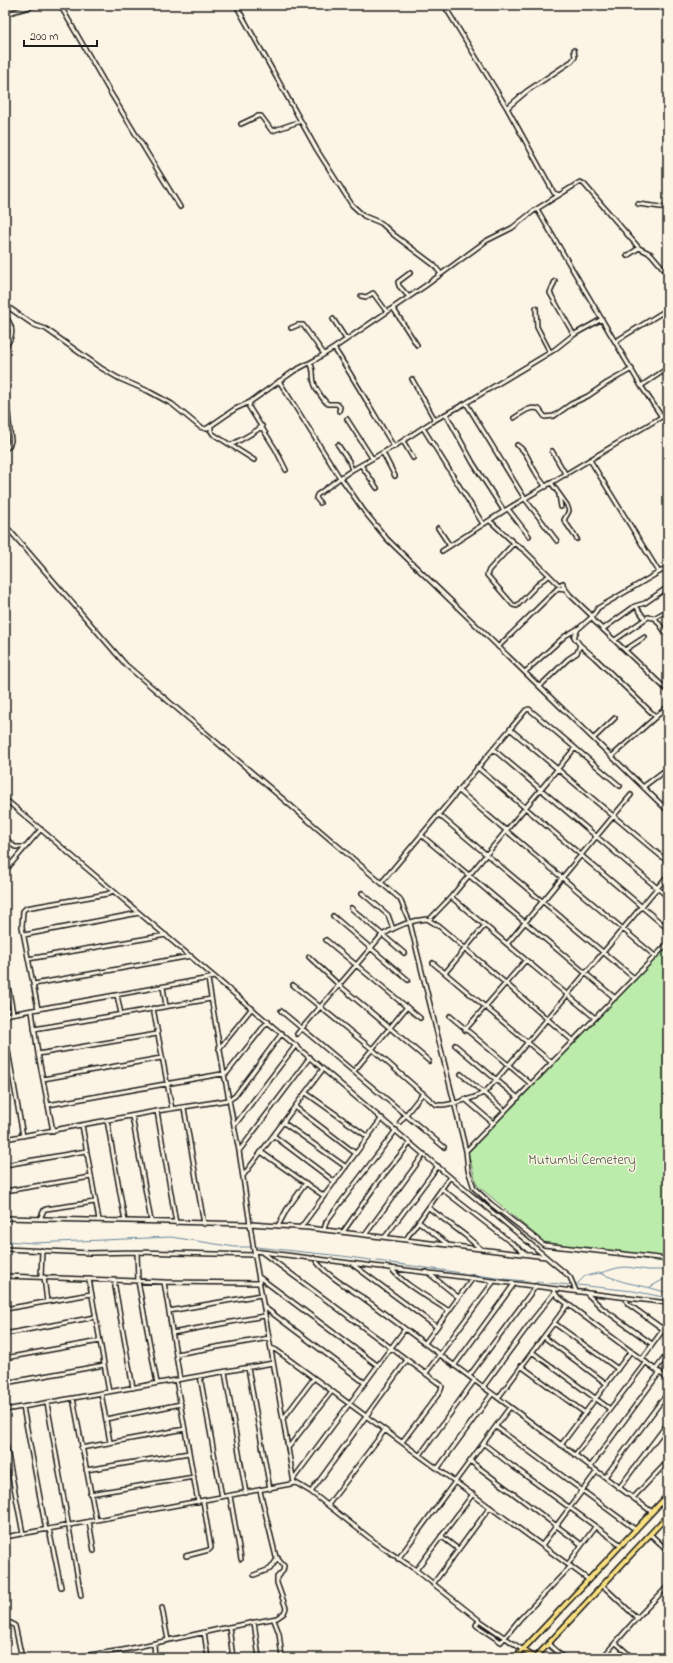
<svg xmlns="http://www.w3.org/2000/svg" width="673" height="1663" viewBox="0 0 673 1663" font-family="'Indie Flower',sans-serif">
<rect width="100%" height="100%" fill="#fcf5e5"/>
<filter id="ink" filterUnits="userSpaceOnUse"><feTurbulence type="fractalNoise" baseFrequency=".025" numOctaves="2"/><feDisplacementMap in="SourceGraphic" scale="8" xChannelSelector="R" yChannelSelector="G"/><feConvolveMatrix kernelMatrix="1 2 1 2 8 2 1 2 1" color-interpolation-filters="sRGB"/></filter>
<g filter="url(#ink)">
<path fill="#bcecab" stroke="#6c8464" d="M668,946V1263L545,1243L477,1185L468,1153Z"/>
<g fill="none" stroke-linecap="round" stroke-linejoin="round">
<path stroke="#67869f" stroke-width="1" d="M5,1241L34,1243L171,1237L235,1247H251
M256,1247L342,1256L504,1279L571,1285
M600,1273L617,1268L626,1267L648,1270H668
M576,1285L585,1276L599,1273L624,1282L651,1288L668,1293
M578,1285L633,1291L668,1298
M650,1287L668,1277"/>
<g stroke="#1c1c1c" stroke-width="6">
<path id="minor" d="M60,5L110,92L180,207
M236,5L317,150L352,205L364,216L381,223L394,235L434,265L441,274
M444,5L507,108L554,193L559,195
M5,14L36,5
M507,108L527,91L572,61L575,57L574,50
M241,124L258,116H261L272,131L301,121
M638,204L668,208
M537,209L641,386L662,417
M627,256L639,248
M555,281L550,293L574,335
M361,296L366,297L373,293L387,312
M409,297L399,286L398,282L410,273
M5,305L34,325L46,329L101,368L118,378L148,391L172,404L200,427L206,429L235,409L250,402L294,371L315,360L334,348L425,286L486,241L512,228L535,210L580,182L584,184L639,248L651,254L668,274
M393,308L417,345
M536,308L537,327L550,352
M5,316C14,327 14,336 5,347
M333,319L346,339
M291,328L298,325H303L324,354
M616,341L668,309
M334,348C355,380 374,414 394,447
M310,363C315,370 312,374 314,382C315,388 323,400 328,404H337L340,407L339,411
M412,379L435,420
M279,381L340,478L352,470L398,444L433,421L466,403L554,350L573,335L602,319
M5,384L11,441L9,446L5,449
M641,386L668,368
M250,402L249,407L276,450L286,470
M466,403L525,499L557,541
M446,414L473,463L504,511
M514,418C522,413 529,406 539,409L545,417L554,416L571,404L588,396L607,383L632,369
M347,419L372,458
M211,427V431L213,434L254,460
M423,428L483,524
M403,441L413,458
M231,445C237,442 259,430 262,426
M338,445L349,461L352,470
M517,445C527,451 529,462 535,471C538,477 542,482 546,487
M552,451L566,475
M383,453L395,476
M590,460L659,572
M361,465L377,488
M341,478L364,511L387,539L668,811
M552,484L567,505L569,511L564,520L577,539
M559,495L561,507
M320,503L316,498L317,495L340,478
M508,509L529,536
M490,521L514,543L525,551L559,585L563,583V586L570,595L591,615L594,621L668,691
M5,525L126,665L400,899L410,923L466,1151L468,1170L474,1188L490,1203L544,1245L668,1259
M438,528L450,546
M514,543L489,570L487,575L513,605L517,606L541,581L549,576
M442,551L504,511L668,413
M636,606L645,619
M655,618L665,632H668
M603,629L635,606L645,603L668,587
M615,640L648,617L654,618L668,610
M580,645L595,658L656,717
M498,647L558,588L565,589
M625,650L645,637
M525,672L565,636L577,629
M540,686L568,659L577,653L580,645L574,637L578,629L592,617L598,608L668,567
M510,729L668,862
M594,738L615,718
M493,749L668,897
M612,756L668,706
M477,767L668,929
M643,787L668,768
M458,790L655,956
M5,799L450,1177L570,1277L576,1291
M438,814L634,978
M421,835L615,998
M5,838L15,847H24
M5,871L41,829
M382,882L526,710L529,709L620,786
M362,893L388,915L393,929
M451,897L575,748
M351,908L404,953
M333,916L408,980
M429,920L451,897L595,1018
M24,935L139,913
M326,940L420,1018
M507,944L631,795
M309,957L339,985L429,1061
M28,959L166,935
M433,963L552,1063
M5,970L13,1013
M445,973L485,925
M208,979L224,1074L239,1151L254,1251L294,1483
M34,984L191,956
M293,985L372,1049L435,1104C443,1108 475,1098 483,1093C488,1090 492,1084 496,1080L668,875
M163,987L166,1006
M117,995L121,1014
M153,1008L172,1109
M38,1009L22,927L23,911L26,908L107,894L113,891
M32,1011L38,1054L53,1131
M281,1011L444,1147
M5,1015L215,977
M450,1016L531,1084
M34,1029L211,999
M465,1030L526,960
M5,1034L23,1136
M297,1034L382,935C395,927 411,920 427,919L440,927L573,1041
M455,1045L518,1098
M219,1049L252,1008
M38,1054L157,1034
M354,1071L407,1007
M461,1074L505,1111
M43,1079L161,1058
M306,1093L368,1137
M465,1099L493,1123
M48,1105L227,1073L268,1021
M295,1107L355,1153
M184,1108L204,1224
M157,1111L176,1223
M132,1116L151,1221
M107,1120L125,1221
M400,1122L423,1093
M284,1123L346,1167
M82,1125L99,1220
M234,1126L296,1045
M274,1136L335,1182
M5,1139L157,1111L229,1100L235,1096L282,1033
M239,1151L310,1057
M466,1151L668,943
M261,1152L324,1196
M424,1154L365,1235L546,1257
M5,1165L86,1151
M243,1176L323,1069
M442,1189L526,1254
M5,1191L91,1177
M429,1208L466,1236L481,1249
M5,1218L250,1224L309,1228L365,1235
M40,1219L44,1210L46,1209L95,1202
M419,1222L446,1243
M278,1226L287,1209L306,1183
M301,1227L382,1118
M324,1230L326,1222L396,1130
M343,1232L378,1182L410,1143
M385,1237L438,1166
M406,1239L450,1177
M5,1249L90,1253L137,1252L254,1255
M254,1251L668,1303
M137,1252L138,1281L157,1383
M263,1253L441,1385L442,1387L440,1392L402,1442
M314,1258C323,1273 348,1288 362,1297L652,1512
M352,1264L437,1327
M391,1268C402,1284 433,1300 449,1311
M427,1272L458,1297
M5,1276L164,1282L259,1283
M41,1277L42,1250
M44,1277L47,1302
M259,1277L377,1365
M89,1279L109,1392
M115,1280V1287L133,1388
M164,1282L180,1379
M553,1289L557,1296L668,1379
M585,1292L602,1308L652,1344
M625,1297L628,1304L663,1329
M264,1307L365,1383
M5,1309L91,1294
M169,1311L261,1295
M554,1323L618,1369
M172,1333L264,1316
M5,1334L95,1317
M544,1337L607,1384
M425,1343L473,1278
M271,1348L276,1350L589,1580
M532,1352L610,1409
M176,1354L269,1338
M5,1358L100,1341
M642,1359L668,1323
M454,1366L514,1284
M521,1366L585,1413
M248,1368L270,1489
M656,1369L668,1353
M225,1372L246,1493
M426,1373L494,1281
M200,1376L222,1497
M469,1376L536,1286
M176,1380L198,1502
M5,1383L104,1365
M483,1387L534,1318L554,1293
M101,1393L110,1442
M73,1398L96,1520
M498,1398L568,1304
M47,1403L81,1596
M23,1407L46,1530
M5,1410L273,1363
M106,1419L181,1404
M283,1419L314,1378
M496,1427L636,1530
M5,1439L23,1534
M484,1444L511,1465L621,1545
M561,1445L631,1351
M81,1448L185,1429
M288,1448L332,1391
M420,1455L474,1381
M575,1455L646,1362
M470,1461L582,1545
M590,1467L660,1372
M438,1468L492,1394
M86,1470L189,1453
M605,1477L666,1395
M294,1478L405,1329
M619,1488L668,1423
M311,1492L407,1360
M90,1494L194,1477
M230,1496L241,1559
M633,1498L668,1461
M328,1505L385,1430
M89,1521L94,1551
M49,1529L61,1587
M650,1534L668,1551
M441,1536L458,1549
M5,1537L296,1483L311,1492L376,1543L416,1570L479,1620L523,1650
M542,1545L597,1471
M186,1556L209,1550L211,1548L203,1501
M398,1559L510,1407
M568,1564L595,1527
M416,1570L473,1494
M254,1575L270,1569L278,1558
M433,1584L490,1507
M602,1585L637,1618
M162,1608L168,1640
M274,1620L279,1633L282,1658
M479,1620L476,1625L477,1626L501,1642L519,1620L571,1566
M254,1622L259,1658
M5,1623H11L15,1626L22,1658
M229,1627L233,1658
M204,1632L208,1658
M616,1643L633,1658
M154,1644L155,1658
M548,1644L564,1658
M69,1658L123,1650L229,1627L277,1618L284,1613L286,1608L277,1583V1577L283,1571L284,1566L276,1557L260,1491
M602,1658L637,1618L668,1586"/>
</g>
<g stroke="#1c1c1c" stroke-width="7">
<path id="major" d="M523,1650L535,1658L668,1515
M515,1658L668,1495"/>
</g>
<use href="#minor" stroke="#fcf5e5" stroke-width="3"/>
<use href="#major" stroke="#fae180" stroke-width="4"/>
</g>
</g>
<g text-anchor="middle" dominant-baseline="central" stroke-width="3" stroke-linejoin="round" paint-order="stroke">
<g font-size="14" fill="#4c5a47" stroke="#fcf5e5">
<text x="582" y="1160">Mutumbi Cemetery</text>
</g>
</g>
<rect width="673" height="1663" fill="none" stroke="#fcf5e5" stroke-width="20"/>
<rect x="10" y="10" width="653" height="1643" fill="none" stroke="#1c1c1c" stroke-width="1.5" filter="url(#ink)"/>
<path d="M24 40v6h73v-6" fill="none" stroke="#1c1c1c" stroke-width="2"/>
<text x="30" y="40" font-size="12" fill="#1c1c1c" stroke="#fcf5e5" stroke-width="3" paint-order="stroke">200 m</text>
</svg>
